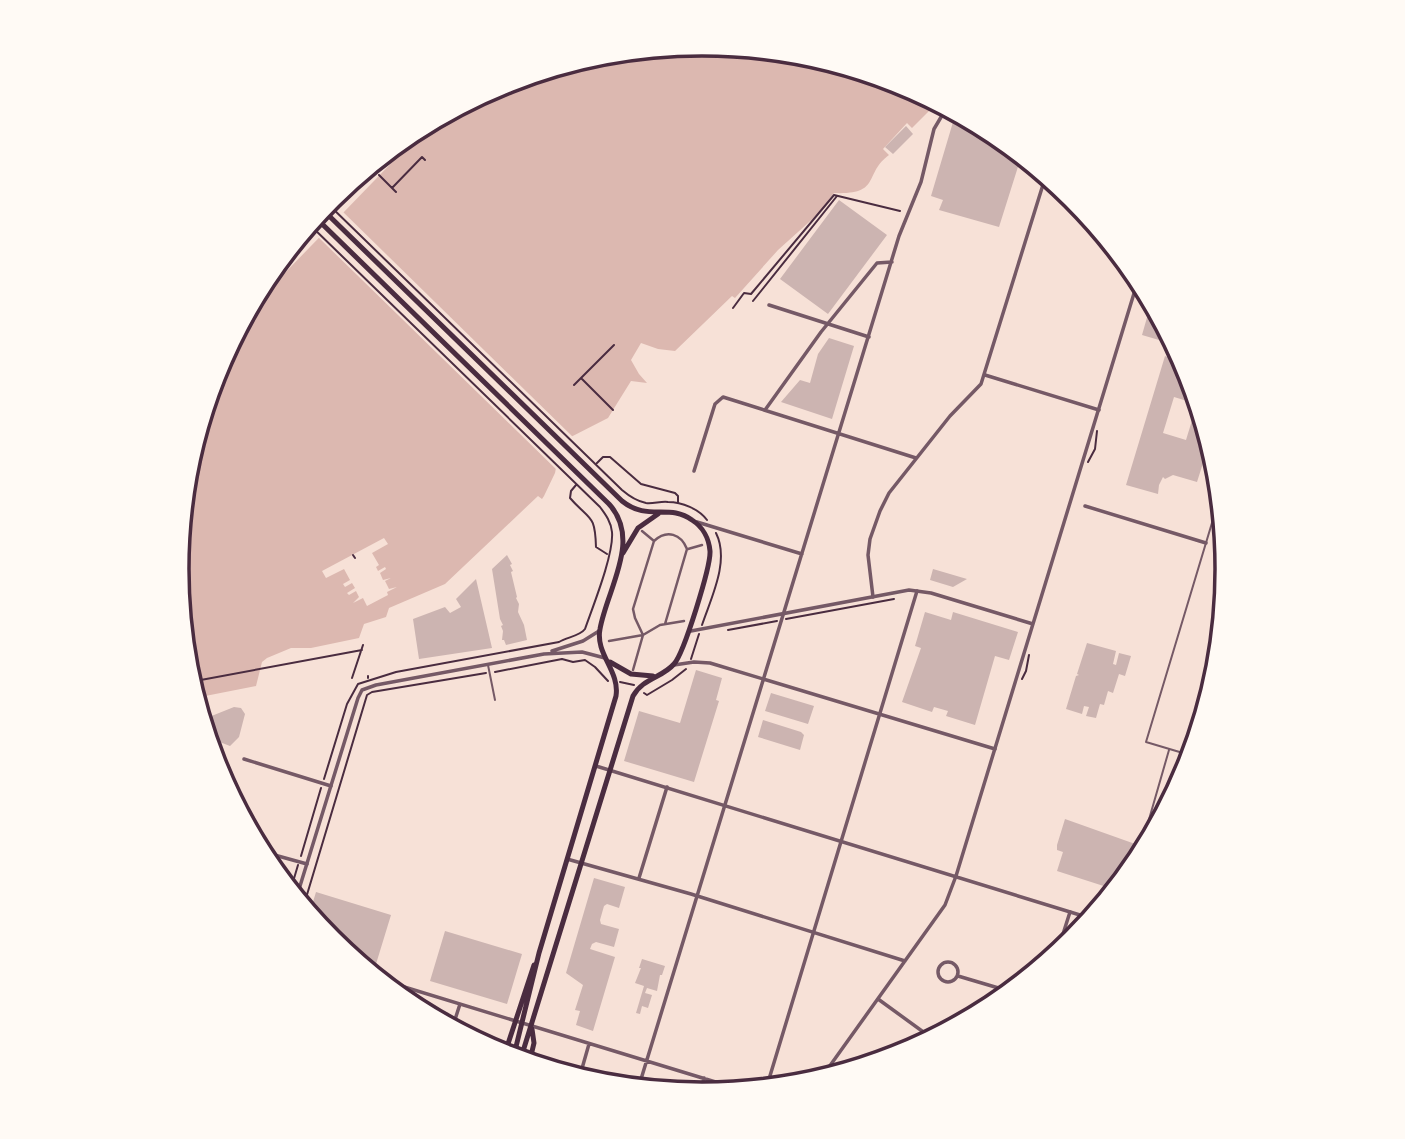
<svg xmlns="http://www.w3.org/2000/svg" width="1405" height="1139" viewBox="0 0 1405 1139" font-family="Rubik,sans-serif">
<rect width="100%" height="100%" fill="#f7e1d7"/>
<path fill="#dcb8b0" d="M703,44L805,54L904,84L938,102L912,128L907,123L883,149L889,155C863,174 882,195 834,193L818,214L778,250L735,298L732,296L675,351L658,349L641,343L631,360L639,374L647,383L631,381L608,418L561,442L555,473L544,496L542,499L538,496L445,584L389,608L386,617L364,624L359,638L311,648H291L267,658L262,662L256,686L195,698L187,672L177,569L187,467L217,368L248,311L434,119L502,84L600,54Z"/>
<path fill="#f7e1d7" d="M341,210L575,439L562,446L559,472L316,235Z
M384,538L388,544L372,553L379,565L376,567L378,571L385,567L386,569L380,573L383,580L391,578L385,581L389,589L397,587L387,592L388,595L367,606L363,598L353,603L359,597L356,591L349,595L347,593L355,588L352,583L345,587L343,584L350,580L344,569L326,578L322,571Z"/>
<path fill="#ccb4b1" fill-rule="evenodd" d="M956,112L995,133L1022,154L999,227L939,210L943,200L931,196Z
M906,126L913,134L893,154L885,147Z
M839,200L887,235L828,314L780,279Z
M1152,300L1176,345L1142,335Z
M829,338L854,346L832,419L781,402L800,380L810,383L818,354Z
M1165,356L1186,364L1210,441L1197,482L1173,475L1165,479L1163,477L1159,485L1158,494L1126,485ZM1174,397L1197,404L1186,440L1163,433Z
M507,555L512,564L510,565L513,571L511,572L517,597L516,598L519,604L518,612L524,625L527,640L506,645L504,640H502L503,631L501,626L503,625L500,619L492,569Z
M933,569L967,579L953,587L930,580Z
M476,579L492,648L419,659L413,619L445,607L450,613L461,607L456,599Z
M925,612L951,620L953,612L1018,632L1009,660L995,656L975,725L946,716L948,711L934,707L932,712L902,702L921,648L915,646Z
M1087,643L1116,651L1113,664L1116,665L1119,653L1131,656L1125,676L1119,674L1113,693L1108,691L1104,705L1100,704L1096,718L1086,716L1089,707L1084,706L1082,714L1066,709L1076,676L1079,675L1077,674Z
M696,670L722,678L716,700L719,701L694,782L624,761L639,711L680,723Z
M771,693L814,706L808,724L765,711Z
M234,707L241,708L245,714L239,737L230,746L212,739L211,744L215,745L212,755L198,710L209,717Z
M763,720L801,732L804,735L800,750L758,737Z
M1065,819L1138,845L1129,875L1116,890L1057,871L1063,852L1057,850V845Z
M594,878L625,887L619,908L607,904L604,906L600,920L601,924L619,929L614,947L596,942L592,944L590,949L615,957L593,1031L576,1025L580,1011L575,1010L583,985L566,973Z
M316,892L391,915L376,964L349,956L330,941L309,915Z
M445,931L522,954L507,1004L430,981Z
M642,959L665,966L662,975H660L657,991L647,988L645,993L652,995L648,1008L642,1006L640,1014L636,1013L644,986L635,983L641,968H639Z
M408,1000L449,1013L445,1025L410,1006L407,1004Z"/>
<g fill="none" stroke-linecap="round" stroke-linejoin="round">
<path stroke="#4a2c40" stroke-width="2" d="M379,175L396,192
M392,188L422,157L425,160
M327,203L622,490C629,496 636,501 646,503C653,504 661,501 668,502C682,502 699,509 707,520
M309,224L600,507C606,515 611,522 612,532C614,554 593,606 585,629C580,636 567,637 559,642L396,672L358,684L347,704L324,779
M753,301L837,196
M733,308L744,293L751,294L834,195L900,211
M582,379L613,410
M574,385L614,345
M1088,462L1095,449L1097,431
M597,463L603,457H610L641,484L675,493L678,496V502
M576,485L571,491L570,498C590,521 595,513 596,547L607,554
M353,555L355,558
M786,619L894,599
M702,625C711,598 730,561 716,533
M728,630L777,621
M691,659L699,634
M495,672L562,659L573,662L585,660L595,667L608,681
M368,676V678
M352,678L363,645
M1022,679L1026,671L1029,655
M190,682L362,650
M620,682L634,685
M644,693L647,695L672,680L686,669
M301,856L321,788
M290,892L298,865
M303,908L367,695L372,692L486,673"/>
<path stroke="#755966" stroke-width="2" d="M488,665L495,700
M1218,672L1193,756L1146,742L1221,493
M1135,868L1169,750"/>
<path stroke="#755966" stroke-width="2.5" d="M642,531L654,541
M688,549L702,545
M609,641L643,635L660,625L684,621
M633,670L643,635L635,618L633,609L654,541C667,529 681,534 687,549L665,624"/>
<path stroke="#755966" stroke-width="3.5" d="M769,305L869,337
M985,375L1099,410
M765,410L821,332L877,263L892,262
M694,471L715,404L723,397L916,458
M1085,506L1206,543
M697,522L802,554
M873,597L868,555L870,539L880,511L889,493L950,416L981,384L1046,175
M674,665L694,662L710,663L995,749
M244,759L331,786
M260,851L307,864
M567,859L691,894L905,961
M639,878L667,787
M1056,956L1070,912
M938 972a10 10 0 1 1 20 0a10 10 0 1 1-20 0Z
M958,976L1012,992
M375,978L745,1091
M398,997L402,986
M878,999L933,1039
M452,1029L460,1004
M579,1079L589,1044
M819,1081L945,905L956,876
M638,1089L899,236L921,182L934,129L947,107
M766,1089L917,591
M699,1095L704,1078"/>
<path stroke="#755966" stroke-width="3.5" d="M691,631L909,590L931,593L1033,624
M552,651L583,641L599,631
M596,766L1093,919
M956,876L1139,277
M296,899L358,698L362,690L376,685L544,654L582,652L605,658"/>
<path stroke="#4a2c40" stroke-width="5" d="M322,209L622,501C648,522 669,503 692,520C703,527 709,539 710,551C711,566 684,653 674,664C662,678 643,678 633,696L520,1061
M315,217L609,504C642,540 607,589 600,629C595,654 620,671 616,696L539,953L513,1059
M623,553L638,528L658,514
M610,662L631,674L653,676
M504,1056L534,965
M529,1064L534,1043L532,1029"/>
</g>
<path d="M0 0H1405V1139H0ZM189 569a513 513 0 1 1 1026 0a513 513 0 1 1-1026 0Z" fill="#fffaf5" fill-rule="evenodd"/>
<path fill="none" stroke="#4a2c40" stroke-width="3.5" d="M189 569a513 513 0 1 1 1026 0a513 513 0 1 1-1026 0Z"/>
</svg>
